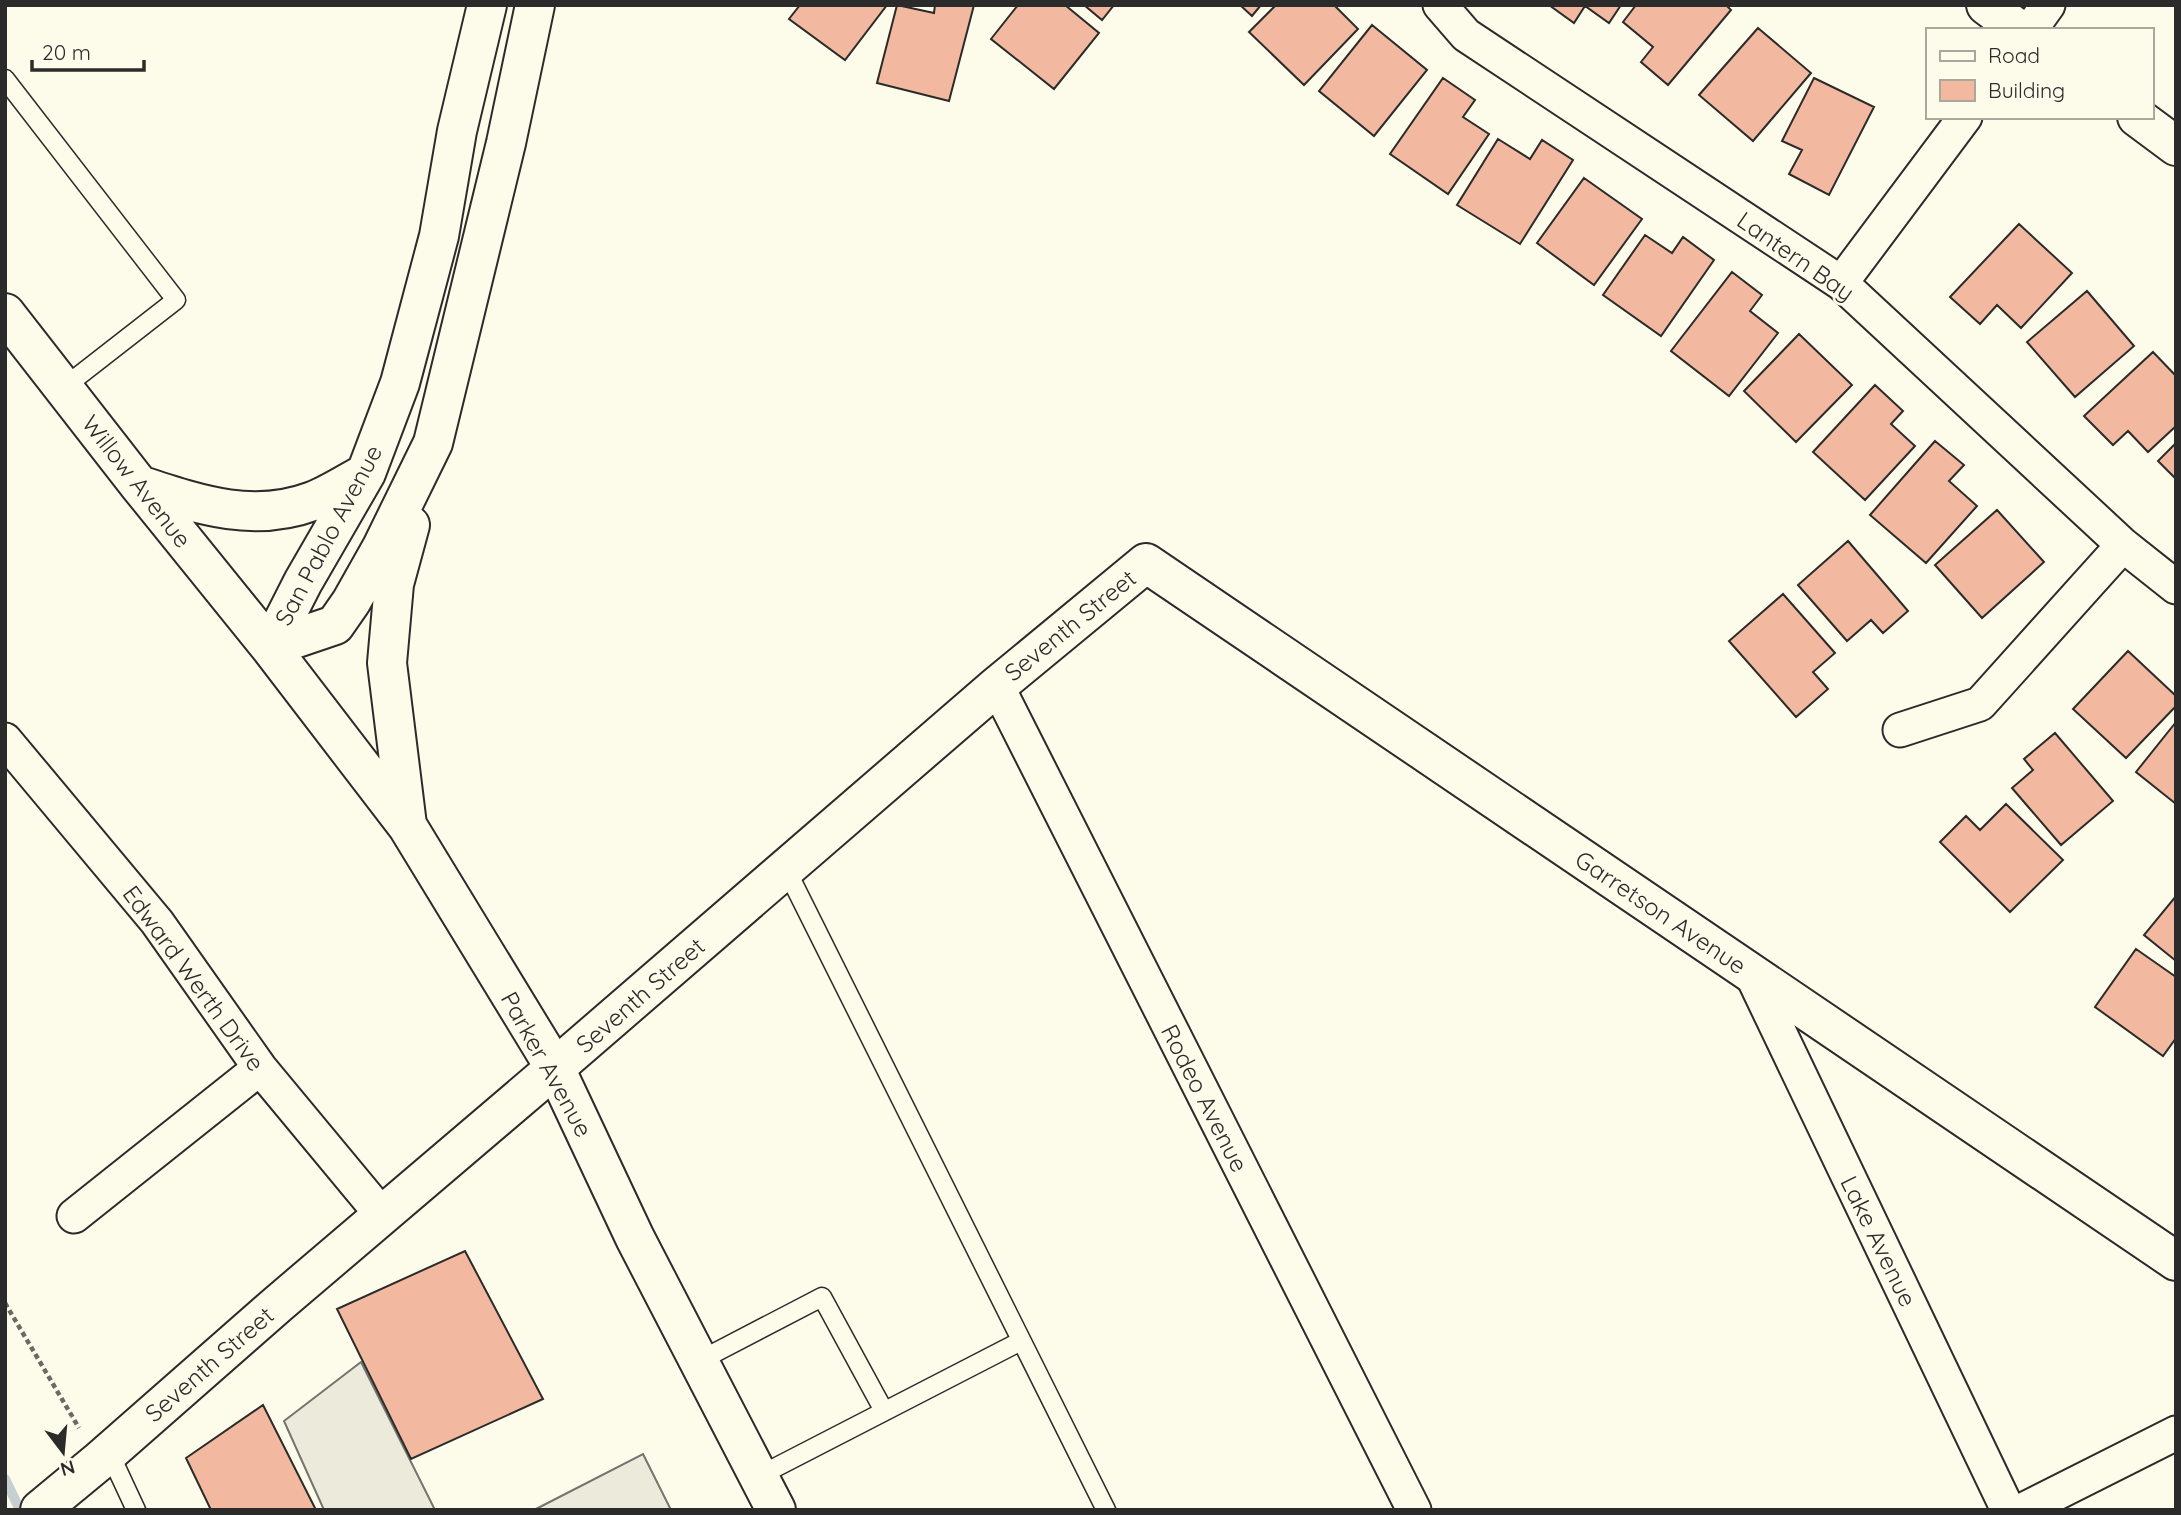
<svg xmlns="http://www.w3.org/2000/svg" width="2181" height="1515" viewBox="0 0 2181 1515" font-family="Quicksand,sans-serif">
<rect width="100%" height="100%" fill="#fdfbea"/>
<path fill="#eceadb" stroke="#74746e" stroke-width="2" d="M361,1362L435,1510H324L284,1421Z
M643,1454L671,1510H534Z"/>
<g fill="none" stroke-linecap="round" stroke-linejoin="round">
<path stroke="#c7d0d0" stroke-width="10" d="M5,1479L20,1510"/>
</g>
<path fill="#f2b8a0" stroke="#2b2b2b" stroke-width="2" d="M800,5H887L845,60L789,19Z
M897,5L934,13L935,5H974L949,101L877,83Z
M1018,5H1065L1099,33L1054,89L991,39Z
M1084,5H1114L1102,20Z
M1240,5H1261L1252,16Z
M1276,5H1334L1358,29L1304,85L1249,32Z
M1549,5H1621L1609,23L1585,6L1574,23Z
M1636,5H1726L1731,10L1668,85L1641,62L1653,47L1623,22Z
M1372,25L1427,70L1374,136L1319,91Z
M1758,28L1811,73L1753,141L1699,95Z
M1443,78L1475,100L1463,117L1489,134L1448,194L1390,154Z
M1814,78L1874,107L1829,195L1789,174L1802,150L1782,141Z
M1498,139L1530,159L1542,140L1573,160L1520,244L1457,205Z
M1584,178L1642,219L1594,285L1537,243Z
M2019,224L2072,273L2021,328L1997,305L1980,324L1950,297Z
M1645,235L1672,253L1683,237L1714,260L1661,336L1603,295Z
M1732,272L1762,295L1750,311L1778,333L1729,396L1671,351Z
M2087,291L2134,346L2075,397L2027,342Z
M1799,334L1852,385L1796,442L1744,391Z
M2153,352L2176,376V426L2148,452L2128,431L2113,445L2084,416Z
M1875,385L1903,411L1891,424L1915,446L1865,500L1813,452Z
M1935,441L1964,465L1949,481L1977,506L1926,563L1870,515Z
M2176,443V479L2158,461Z
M1997,510L2044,562L1982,618L1935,565Z
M1848,541L1908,611L1883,633L1871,620L1847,641L1798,585Z
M1783,594L1835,653L1813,672L1828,689L1796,717L1729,641Z
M2128,651L2176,696V706L2126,758L2073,709Z
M2176,722V804L2136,772Z
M2055,733L2113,801L2061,845L2012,788L2033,770L2024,759Z
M2006,804L2063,860L2010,912L1940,842L1966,816L1980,830Z
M2176,896V961L2144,935Z
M2136,949L2176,977V1038L2163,1056L2095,1007Z
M465,1251L543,1399L411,1459L337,1309Z
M263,1405L316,1510H211L186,1458Z"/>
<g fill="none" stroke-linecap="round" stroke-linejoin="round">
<g stroke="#2b2b2b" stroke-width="21">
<path id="service" d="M5,79L176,300L63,388
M786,869L1106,1510
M699,1361L822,1297L884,1411
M109,1452L136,1510
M759,1476L1021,1341"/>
</g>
<g stroke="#2b2b2b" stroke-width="37">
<path id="minor" d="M1440,5L1466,35L1841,283L2123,545L2176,587
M2030,30L2048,5
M1841,283L1965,117
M997,686L1414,1510
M1900,730L1980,704L2123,545
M5,740L157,922L260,1068L382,1215
M1751,973L2008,1510
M74,1216L260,1068
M2023,1510L2176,1433"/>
</g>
<g stroke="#2b2b2b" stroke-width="42">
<path id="tertiary" d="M1986,5L2019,30
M2137,117L2176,146
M40,1510L98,1462L278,1304L555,1068L997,686L1146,563L2176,1261"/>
</g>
<g stroke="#2b2b2b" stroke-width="42">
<path id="secondary" d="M5,313L139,485L270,647L408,827L555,1068L635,1238L776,1510
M139,485C197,504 252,524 313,501C331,494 349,482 366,473
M270,647L335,625L351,602L382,547L433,443L506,143L535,5
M270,647L303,582L366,473L400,383L439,236L457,131L487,5
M407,825L387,663L394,584L410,525"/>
</g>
<path stroke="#6a6964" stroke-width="4.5" stroke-dasharray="5 3.5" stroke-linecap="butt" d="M5,1303L79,1428"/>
<use href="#service" stroke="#fdfbea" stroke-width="18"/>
<use href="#minor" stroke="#fdfbea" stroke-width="33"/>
<use href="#tertiary" stroke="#fdfbea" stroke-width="38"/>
<use href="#secondary" stroke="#fdfbea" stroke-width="38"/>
</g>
<g text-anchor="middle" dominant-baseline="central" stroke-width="5" stroke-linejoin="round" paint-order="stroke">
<g font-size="24" fill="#2b2b2b" stroke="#fdfbea">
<text transform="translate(1796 256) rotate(35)">Lantern Bay</text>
<text transform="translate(137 481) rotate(52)">Willow Avenue</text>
<text transform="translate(328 535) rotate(-62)">San Pablo Avenue</text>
<text transform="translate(1070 625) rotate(-39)">Seventh Street</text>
<text transform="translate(1661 912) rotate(34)">Garretson Avenue</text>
<text transform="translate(194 978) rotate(54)">Edward Werth Drive</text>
<text transform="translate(640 995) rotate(-41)">Seventh Street</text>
<text transform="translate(547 1064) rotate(61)">Parker Avenue</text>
<text transform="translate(1205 1098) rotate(63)">Rodeo Avenue</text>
<text transform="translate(1879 1241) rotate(64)">Lake Avenue</text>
<text transform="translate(209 1364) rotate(-41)">Seventh Street</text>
</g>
</g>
<rect width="2181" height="1515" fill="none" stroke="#2b2b2b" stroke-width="14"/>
<rect x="1926" y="28" width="228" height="91" fill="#fdfbea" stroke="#a9a89e" stroke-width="2"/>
<rect x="1940" y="51" width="35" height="10" fill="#fdfbea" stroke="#a9a89e" stroke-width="2"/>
<text x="1988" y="63" font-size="21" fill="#2b2b2b">Road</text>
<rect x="1940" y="80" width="35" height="21" fill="#f2b8a0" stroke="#a9a89e" stroke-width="2"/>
<text x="1988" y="98" font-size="21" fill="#2b2b2b">Building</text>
<g transform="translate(63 1452) rotate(164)" stroke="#fdfbea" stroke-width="5" paint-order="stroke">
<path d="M0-5L12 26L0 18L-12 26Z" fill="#2b2b2b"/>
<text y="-10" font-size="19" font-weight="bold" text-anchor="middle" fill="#2b2b2b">N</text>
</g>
<path d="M32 60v10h112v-10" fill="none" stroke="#2b2b2b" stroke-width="3.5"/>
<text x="42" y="60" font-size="21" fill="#2b2b2b" stroke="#fdfbea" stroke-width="5" paint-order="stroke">20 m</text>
</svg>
